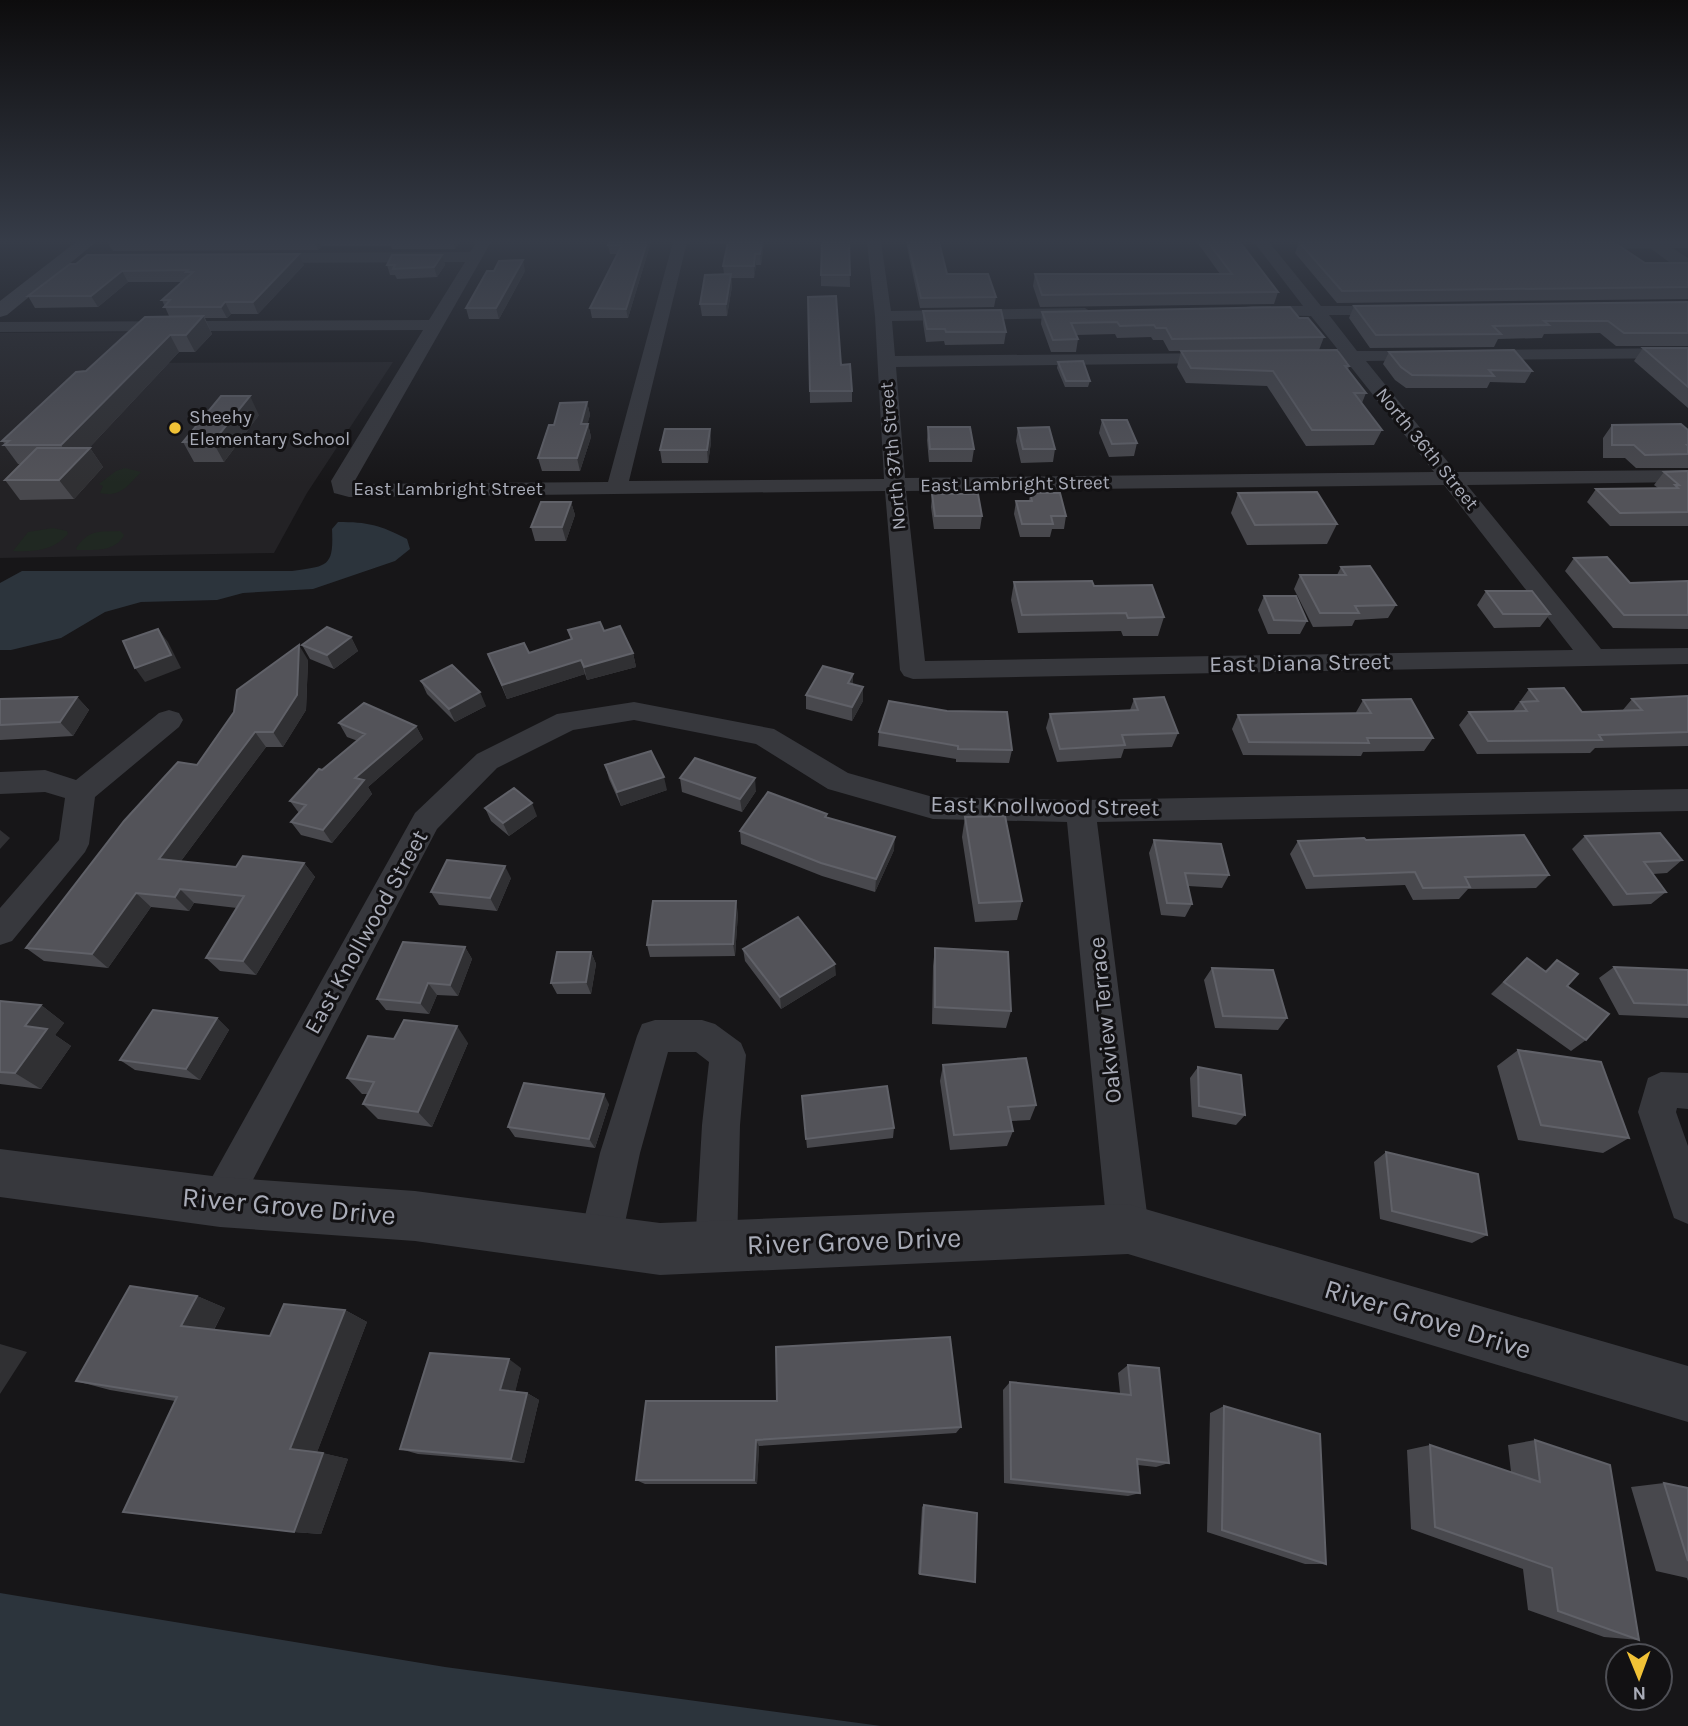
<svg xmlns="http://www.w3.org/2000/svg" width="1688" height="1726" viewBox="0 0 1688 1726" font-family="Karla,sans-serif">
<rect width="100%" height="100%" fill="#171618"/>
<path fill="#232225" d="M143,332L110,363L393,362L307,493L274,553L0,558V333Z"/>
<path fill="#202822" d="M125,468L141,472C129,484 121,498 100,493L103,486L99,484L116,471Z
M53,528L67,531L68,534C53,551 34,552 13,551L28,532Z
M120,531L124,535C116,552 94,550 77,550L76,548C90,529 98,532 120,531Z"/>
<path fill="#2c343c" d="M338,522C368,522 380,525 407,539L410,549L395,561L313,589L243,593L217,600L141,602L105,612L61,638L11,650H0V583L22,571H292C327,566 334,568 332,529Z
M0,1593L445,1667L881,1726H0Z"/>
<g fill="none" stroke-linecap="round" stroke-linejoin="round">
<path fill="#37383d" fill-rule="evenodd" d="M477,242H491L353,484L608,482L673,242H687L629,481L884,479L875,316L867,242H881L891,311L1085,308L1093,313L1085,318L892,321L895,356L1221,353L1230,358L1221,363L896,367L905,478L1434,472L1347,362L1295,361L1292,357L1301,352L1339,351L1311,316L1246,315L1244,311L1246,307L1252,306H1303L1254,242H1269L1321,306H1402L1404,310L1402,314L1396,315H1329L1357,351H1437L1440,355L1437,359L1431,360L1366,361L1456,472L1688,470V482L1467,485L1601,649L1688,648V664L913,679L904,676L900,670L885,491L349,497L334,493L331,481L423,330L0,332V322L429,320L465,262L259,263L251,258L259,253L470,252ZM1444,485L1573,650L925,661L906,491Z
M1569,242H1688V248L1574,249L1569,248L1567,245Z
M1688,348V358L1476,360L1467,355L1476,350Z
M634,702L774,729L848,773L933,797L1081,800L1688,789V811L1097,822L1149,1229L1143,1244L1128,1250L1113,1244L1107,1229L1067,822L933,819L828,789L756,744L634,720L573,730L497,768L437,829L234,1216L220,1222L206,1216L200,1202L206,1188L415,813L477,754L557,714Z
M169,710L179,713L183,720L179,727L95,797L89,844L85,852L12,941L0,945V908L59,840L65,798L45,792L0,794V772L45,770L76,780L159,713Z
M655,1020H702L715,1024L741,1043L746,1055L740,1125L737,1247L731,1262L716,1268L701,1262L695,1247L702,1125L709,1062L696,1052H668L640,1153L621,1241L615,1256L600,1262L585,1256L579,1241L600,1153L637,1036L642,1024Z
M1661,1072L1688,1073V1109L1677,1108L1676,1112L1688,1146V1224L1674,1218L1638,1112L1648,1078Z"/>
<path fill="#37383d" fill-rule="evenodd" d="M1642,242H1663L1688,258V273L1681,271Z
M0,1149L220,1177L415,1191L660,1223L1128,1204L1688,1366V1422L1128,1254L660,1275L415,1241L220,1227L0,1197Z"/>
<path fill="#45474d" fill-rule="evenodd" d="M76,242H96L7,315L0,317V301Z"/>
</g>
<path fill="#48484d" d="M107,242H460L455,249H392L391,246H322L318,250L113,251Z
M609,242H651L628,318H592L590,308L617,254H610L608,245Z
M708,242H764L761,265H756L754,278H731L732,286L727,316H702L700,304L724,274L723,266L728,243H708Z
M849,242L850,287L821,286V275Z
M906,242H939L947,274L996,297L994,307L920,308Z
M1197,242H1240L1278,292L1274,304L1040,307L1033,286L1035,274H1220Z
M1299,242L1645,263H1688V299L1337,303L1295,253Z
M442,255L445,265L437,277L397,279L395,275H390L387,265Z
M70,264L304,265L258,314H231L227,318H205L212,334L195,352H179L89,448H90L103,467L74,499L20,500L5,480L21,464H18L4,445L5,444L2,441L86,371L169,316L162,300L182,282H128L98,307L35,308L28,296Z
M525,271L499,319H469L466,308Z
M808,297L852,391V402L810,403Z
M1688,302V346H1616L1600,333L1544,334L1542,338L1498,339L1494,347L1370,348L1349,318L1354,306Z
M923,311L1006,332L1004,344L945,345L944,341L926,342L923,323Z
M1042,312L1299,318L1324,337L1319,350L1169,351L1163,340H1153L1151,337L1117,338L1115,334L1076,335L1078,339L1076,352H1051L1041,324Z
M1643,348H1688V408L1634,361Z
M1181,351L1349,366L1348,370L1366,393L1362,403L1382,430L1374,445L1306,446L1267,386L1186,383L1177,367Z
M1389,352L1532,371L1525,383L1490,382L1487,388H1406L1395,380L1383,364Z
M1058,362L1090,381L1088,387H1065L1057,368Z
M587,402L590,415L587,424H588L591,437L580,471H542L538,458L554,425Z
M259,415L224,462H194L183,442Z
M1102,420L1137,443L1134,456L1109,457L1099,433Z
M1612,425L1688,430V468H1636L1625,458H1603V438Z
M928,427L974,449L972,462H929L927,440Z
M1018,428L1055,449L1053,462L1021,463L1016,441Z
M710,429L711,442L708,463H662L660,450Z
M1688,471V526H1610L1587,502L1596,489L1658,488L1654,485L1664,472Z
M1030,493L1066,516L1064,529H1052L1050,537H1020L1014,514L1016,501H1029Z
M1238,493L1337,524L1327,544L1247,545L1231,513Z
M932,494L982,516L980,529H934L931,507Z
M571,502L575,515L566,541H535L531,527Z
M1574,558L1630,583L1688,581V629L1613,628L1565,571Z
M1341,567L1396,605L1388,618L1355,620L1352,626L1313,627L1294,589L1300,575H1337Z
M1014,582L1094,586L1164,617L1158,636H1123L1121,631L1018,633L1011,600Z
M1486,591L1550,614L1540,627L1494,628L1477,605Z
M1264,596L1307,621L1300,634H1268L1258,610Z
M568,630L604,631L633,653L636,667L587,680L585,674L507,699L488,654L529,653L571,639Z
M351,637L358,651L334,669L310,659L302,645Z
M308,660L306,710L283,747H266L181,861L236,867L304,863L315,877L256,975L220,971L206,958L237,908L194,903L189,911L151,907L108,968L44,961L26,948L197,765Z
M853,674V685L863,687V701L852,721L806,709V695Z
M421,681L486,706L455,722L427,694Z
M1529,689L1582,712L1622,711L1632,699L1688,696V746L1595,748L1590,753L1477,754L1459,725L1469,712L1513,711Z
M77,697L89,710L73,736L0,740V699Z
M1134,699L1178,733L1172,747L1124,749L1121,758L1057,762L1046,728L1050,714L1130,710Z
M1363,700L1433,738L1424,751L1363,752L1361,756L1243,755L1232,729L1238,715L1355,714Z
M947,711L1012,750L1009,763L956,762V759L878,746L879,732Z
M339,723L416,726L423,739L368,787L372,794L332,843L301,835L291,822L299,813L290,801L322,770L358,741L347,737Z
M605,765L667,790L621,806L609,779Z
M680,778L756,791L742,812L682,792Z
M485,808L537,816L509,836L491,821Z
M827,814V817L894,850L875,892L822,876L741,844L740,831Z
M965,817L1022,901L1017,920L975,922L962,837Z
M1585,836L1682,860L1667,873L1653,874L1666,892L1651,904L1613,906L1572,849Z
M1154,840L1229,875L1222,888L1188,886L1192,904L1185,917L1161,915L1149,853Z
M1366,840L1549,875L1536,888L1468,889L1459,899L1413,900L1405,885L1306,889L1290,854L1298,841Z
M511,878L497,911L439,905L431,892Z
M738,913L735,956L650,957L647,945Z
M465,947L472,959L458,996L437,995L429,1014L386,1010L377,999Z
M935,948L1011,1011L1006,1028L932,1024L933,966Z
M743,949L836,975L781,1009L745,961Z
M591,952L596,964L591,994H557L551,983Z
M1527,958L1545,971L1557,960L1586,1040L1571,1051L1491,994Z
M1614,967L1688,970V1018L1619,1015L1599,978Z
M1212,968L1287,1018L1278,1030L1215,1028L1204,980Z
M0,1001L41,1005L64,1023L55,1035L71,1046L41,1089L0,1084Z
M217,1018L229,1030L200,1080L135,1070L120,1060Z
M394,1039L468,1043L432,1127L378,1119L363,1104L367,1094H362L347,1078Z
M1518,1050L1629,1138L1603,1153L1518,1140L1497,1066Z
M943,1065L1036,1105L1030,1120L1011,1121L1013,1131L1007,1146L950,1150L940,1081Z
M1198,1067L1245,1115L1236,1125L1192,1117L1190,1078Z
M802,1096L894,1128L893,1138L807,1148Z
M609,1104L595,1148L515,1137L508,1127Z
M1386,1152L1487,1235L1472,1243L1380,1219L1374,1162Z
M197,1296L225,1308L214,1330L270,1336L345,1310L367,1322L317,1452L348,1459L321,1534L294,1532L175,1401L110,1390L76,1381Z
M1128,1365L1169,1463L1156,1467L1138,1465L1140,1493L1128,1496L1004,1483L1003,1390L1010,1382L1120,1393L1118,1373Z
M521,1368L515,1391L527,1393L539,1400L524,1463L418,1454L400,1449Z
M777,1401L961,1427L956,1433L759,1446L757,1484H645L636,1480Z
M1224,1406L1326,1564H1305L1207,1532L1210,1413Z
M1535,1440L1639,1640L1604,1637L1528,1610L1523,1569L1411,1529L1407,1450L1430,1445L1511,1472L1508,1445Z
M1664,1483L1688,1488V1581L1687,1578L1656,1571L1631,1487Z
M924,1505L975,1582L918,1574L922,1507Z"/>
<path fill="#303033" d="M315,242H321L322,246L318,250Z
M453,242H460L455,249Z
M647,242H651L628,318L626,309Z
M762,242H764L761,265L760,254Z
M299,254L304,265L258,314L253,302Z
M755,254L756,265L754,278V266Z
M442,255L445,265L437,277L434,267Z
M523,260L525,271L499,319L496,308Z
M122,271L128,282L98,307L91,296Z
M731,274L732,286L727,316L726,304Z
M225,302L231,314L227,318L221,307Z
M203,316L212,334L195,352L186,335Z
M170,335L179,352L74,464L61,445Z
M250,396L259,415L224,462L213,442Z
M587,402L590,415L585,434L588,424L591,437L580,471L577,458L581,424Z
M710,429L711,442L708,463L707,450Z
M90,448L103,467L74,499L59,480Z
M571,502L575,515L566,541L562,527Z
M158,629L168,642L181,668L145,682L135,668Z
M351,637L358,651L334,669L327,655Z
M299,645L308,660L306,710L283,747L273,732Z
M633,653L636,667L587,680L584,667Z
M581,660L585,674L507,699L502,685Z
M853,674V688L848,683Z
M863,687V701L852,721V707Z
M480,692L486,706L455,722L449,709Z
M77,697L89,710L73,736L60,722Z
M416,726L423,739L368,787L372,794L332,843L323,830L355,778Z
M255,732L266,747L172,873L159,859Z
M664,777L667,790L621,806L617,792Z
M755,778L756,791L742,812L740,799Z
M532,803L537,816L509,836L503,823Z
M0,830L10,838L0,849Z
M895,837L894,850L875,892L876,879Z
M304,863L315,877L256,975L243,961Z
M505,866L511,878L497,911L490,898Z
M180,889L194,903L189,911L175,897Z
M136,893L151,907L108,968L92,954Z
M736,901L738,913L735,956L733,944Z
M465,947L472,959L458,996L450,985Z
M591,952L596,964L591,994L586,982Z
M835,964L836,975L781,1009L780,997Z
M428,983L437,995L429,1014L420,1003Z
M41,1005L64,1023L55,1035L71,1046L41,1089L15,1073L25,1026Z
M217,1018L229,1030L200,1080L186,1069Z
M457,1026L468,1043L432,1127L418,1112Z
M604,1094L609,1104L595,1148L589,1139Z
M197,1296L225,1308L210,1337L181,1326Z
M345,1310L367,1322L316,1455L290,1449Z
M0,1344L27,1352L0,1394Z
M509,1359L521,1368L514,1397L500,1390Z
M527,1393L539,1400L524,1463L511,1459Z
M756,1440L759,1446L757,1484L754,1480Z
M323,1453L348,1459L321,1534L294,1532Z"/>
<path fill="#535359" stroke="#606168" stroke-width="2" d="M609,242H647L626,309L590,308L622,245H608Z
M728,242H762L760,254H755L754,266H723Z
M822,242H849L850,275H821Z
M908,242H939L947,274H988L996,297L921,298Z
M1208,242H1240L1278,292L1042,295L1035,274H1232Z
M1299,242H1613L1645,263H1688V287L1342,291Z
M299,254L253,302H225L221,307H164L170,300H162L193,272H186L188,270L122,271L91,296H28L70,264H76L87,255Z
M392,255H442L434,267L393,269L395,265H387Z
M523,260L496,308H466L487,271H494L499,261Z
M731,274L726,304H700L705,275Z
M836,296L841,365L850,364L852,391H810L808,297Z
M1688,302V333H1624L1608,321H1544L1549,325L1493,326L1501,334L1376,335L1354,306Z
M1290,307L1299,318H1308L1324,337L1172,339L1166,328H1156L1154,325L1120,326L1117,322L1071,323L1078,339L1053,340L1042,312Z
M1001,310L1006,332H946L945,329H927L923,311Z
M203,316L186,335H170L61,445H4L9,441H2L76,372L86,371L145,317Z
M1643,348H1688V387Z
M1337,350L1349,366H1345L1366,393H1354L1382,430H1312L1273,371L1191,368L1181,351Z
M1514,350L1532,371L1489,370L1494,376L1412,375L1401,367L1389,352Z
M1083,361L1090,381H1066L1058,362Z
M221,396H250L213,442H183Z
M587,402L581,424H588L577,458H538L549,425H554L560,403Z
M1102,420H1127L1137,443L1112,444Z
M1681,424L1688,430V445H1687L1688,446V454L1645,455L1634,445H1612V425Z
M928,427H970L974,449H930Z
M1049,427L1055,449H1023L1018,428Z
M665,429H710L707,450H660Z
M37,448H90L59,480H5Z
M1688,471V512L1620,513L1596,489L1678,488L1675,485H1679L1664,472Z
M1317,492L1337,524L1255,525L1238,493Z
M1030,493H1060L1066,516H1051L1053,524H1022L1016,501H1032Z
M932,494H978L982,516H935Z
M541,502H571L562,527H531Z
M1607,557L1630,583L1688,581V615H1624L1574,558Z
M1370,566L1396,605L1355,606L1359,613H1320L1300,575H1346L1341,567Z
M1092,581L1094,586L1152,585L1164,617L1128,618L1126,613L1022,615L1014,582Z
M1486,591H1532L1550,614H1503Z
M1264,596H1296L1307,621L1274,620Z
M600,622L604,631L620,626L633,653L584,667L581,660L502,685L488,654L524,643L529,653L572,639L568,630Z
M327,627L351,637L327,655L302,645Z
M158,629L171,655L135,668L123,641Z
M299,645L297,695L273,732H255L159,859L236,867L243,856L304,863L243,961L206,958L244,896L180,889L175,897L136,893L92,954L26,948L124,821L178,762L197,765L234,712L237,690Z
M452,665L480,692L449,709L421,681Z
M823,666L853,674L848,683L863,687L852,707L806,695Z
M1564,688L1582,712L1642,710L1632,699L1688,696V732L1599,735L1602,740L1488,741L1469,712L1527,711L1521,702L1538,701L1529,689Z
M77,697L60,722L0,725V699Z
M1164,697L1178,733L1122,735L1125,745L1060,749L1050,714L1138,710L1134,699Z
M1411,699L1433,738H1367L1369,743L1249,742L1238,715L1371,713L1363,700Z
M889,701L947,711L1007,712L1012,750L958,749V746L879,732Z
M364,703L416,726L355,778L364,780L323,830L291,822L306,805L290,801L319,769L322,770L365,734L339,723Z
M651,751L664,777L617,792L605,765Z
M695,758L755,778L740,799L680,778Z
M514,788L532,803L503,823L485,808Z
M768,792L827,814L825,817L895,837L876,879L821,863L740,831Z
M1005,816L1022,901L979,903L965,817Z
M1660,833L1682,860L1644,862L1666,892L1627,894L1585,836Z
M1524,835L1549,875L1465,877L1470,887L1423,888L1415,872L1314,876L1298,841L1364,838L1366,840Z
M1154,840L1221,844L1229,875L1185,873L1192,904L1167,903Z
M447,860L505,866L490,898L431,892Z
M653,901H736L733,944L647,945Z
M798,917L835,964L780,997L743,949Z
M403,942L465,947L450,985L428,983L420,1003L377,999Z
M935,948L1008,952L1011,1011L935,1007Z
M557,952H591L586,982L551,983Z
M1527,958L1546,972L1557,960L1578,974L1567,986L1609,1014L1586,1040L1504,982Z
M1614,967L1688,970V1005L1634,1003Z
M1212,968L1273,970L1287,1018L1223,1016Z
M0,1001L41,1005L25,1026L47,1029L15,1073L0,1072Z
M153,1010L217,1018L186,1069L120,1060Z
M404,1020L457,1026L418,1112L363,1104L374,1082L347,1078L368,1036L394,1039Z
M1518,1050L1601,1062L1629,1138L1541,1125Z
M1026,1058L1036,1105L1008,1107L1013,1131L954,1135L943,1065Z
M1198,1067L1241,1075L1245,1115L1199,1106Z
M524,1083L604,1094L589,1139L508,1127Z
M887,1086L894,1128L806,1139L802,1096Z
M1386,1152L1478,1174L1487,1235L1392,1211Z
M130,1286L197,1296L181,1326L270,1336L284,1304L345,1310L290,1449L323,1453L294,1532L123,1512L177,1397L76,1381Z
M950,1337L961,1427L756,1440L754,1480H636L646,1401H777L776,1347Z
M430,1353L509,1359L500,1390L527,1393L511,1459L400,1449Z
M1128,1365L1159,1368L1169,1463L1137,1459L1140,1493L1011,1479L1010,1382L1131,1395Z
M1224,1406L1320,1434L1326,1564L1222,1530Z
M1535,1440L1610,1465L1639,1640L1558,1611L1552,1568L1435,1527L1430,1445L1540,1482Z
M1664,1483L1688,1488V1561Z
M924,1505L977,1513L975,1582L920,1574Z"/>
<linearGradient id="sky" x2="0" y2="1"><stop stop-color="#0d0c0d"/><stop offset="0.5" stop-color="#363c48"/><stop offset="1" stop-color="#363c48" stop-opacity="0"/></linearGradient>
<rect width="1688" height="483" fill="url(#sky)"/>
<circle fill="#f1c236" stroke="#121113" stroke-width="2.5" cx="175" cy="428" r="7"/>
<g text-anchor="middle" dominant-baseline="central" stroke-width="6" stroke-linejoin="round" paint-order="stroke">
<g font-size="19" fill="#a9acb8" stroke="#121113" text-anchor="start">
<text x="189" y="417">Sheehy<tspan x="189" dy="22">Elementary School</tspan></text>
</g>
<g font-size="19" fill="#a9acb8" stroke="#121113">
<text transform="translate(1427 449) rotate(51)">North 36th Street</text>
<text transform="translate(893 456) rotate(-95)">North 37th Street</text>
<text transform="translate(1015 484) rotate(-1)">East Lambright Street</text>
<text x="448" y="489">East Lambright Street</text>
</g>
<g font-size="23" fill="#a9acb8" stroke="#121113">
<text transform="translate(1300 663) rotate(-1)">East Diana Street</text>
<text transform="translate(1045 806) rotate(1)">East Knollwood Street</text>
<text transform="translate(366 932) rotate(-61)">East Knollwood Street</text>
<text transform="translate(1105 1020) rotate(-96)">Oakview Terrace</text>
</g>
<g font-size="28" fill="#a9acb8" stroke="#121113">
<text transform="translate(289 1206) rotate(5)">River Grove Drive</text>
<text transform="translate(854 1241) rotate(-2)">River Grove Drive</text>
<text transform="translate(1428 1319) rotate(17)">River Grove Drive</text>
</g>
</g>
<g transform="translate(1639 1677) rotate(179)"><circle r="33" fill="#121113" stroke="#4e4f55" stroke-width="2"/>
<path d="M0-5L12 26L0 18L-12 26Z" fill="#f1c236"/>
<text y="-10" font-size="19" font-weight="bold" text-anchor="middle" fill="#a9acb8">N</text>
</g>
</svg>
